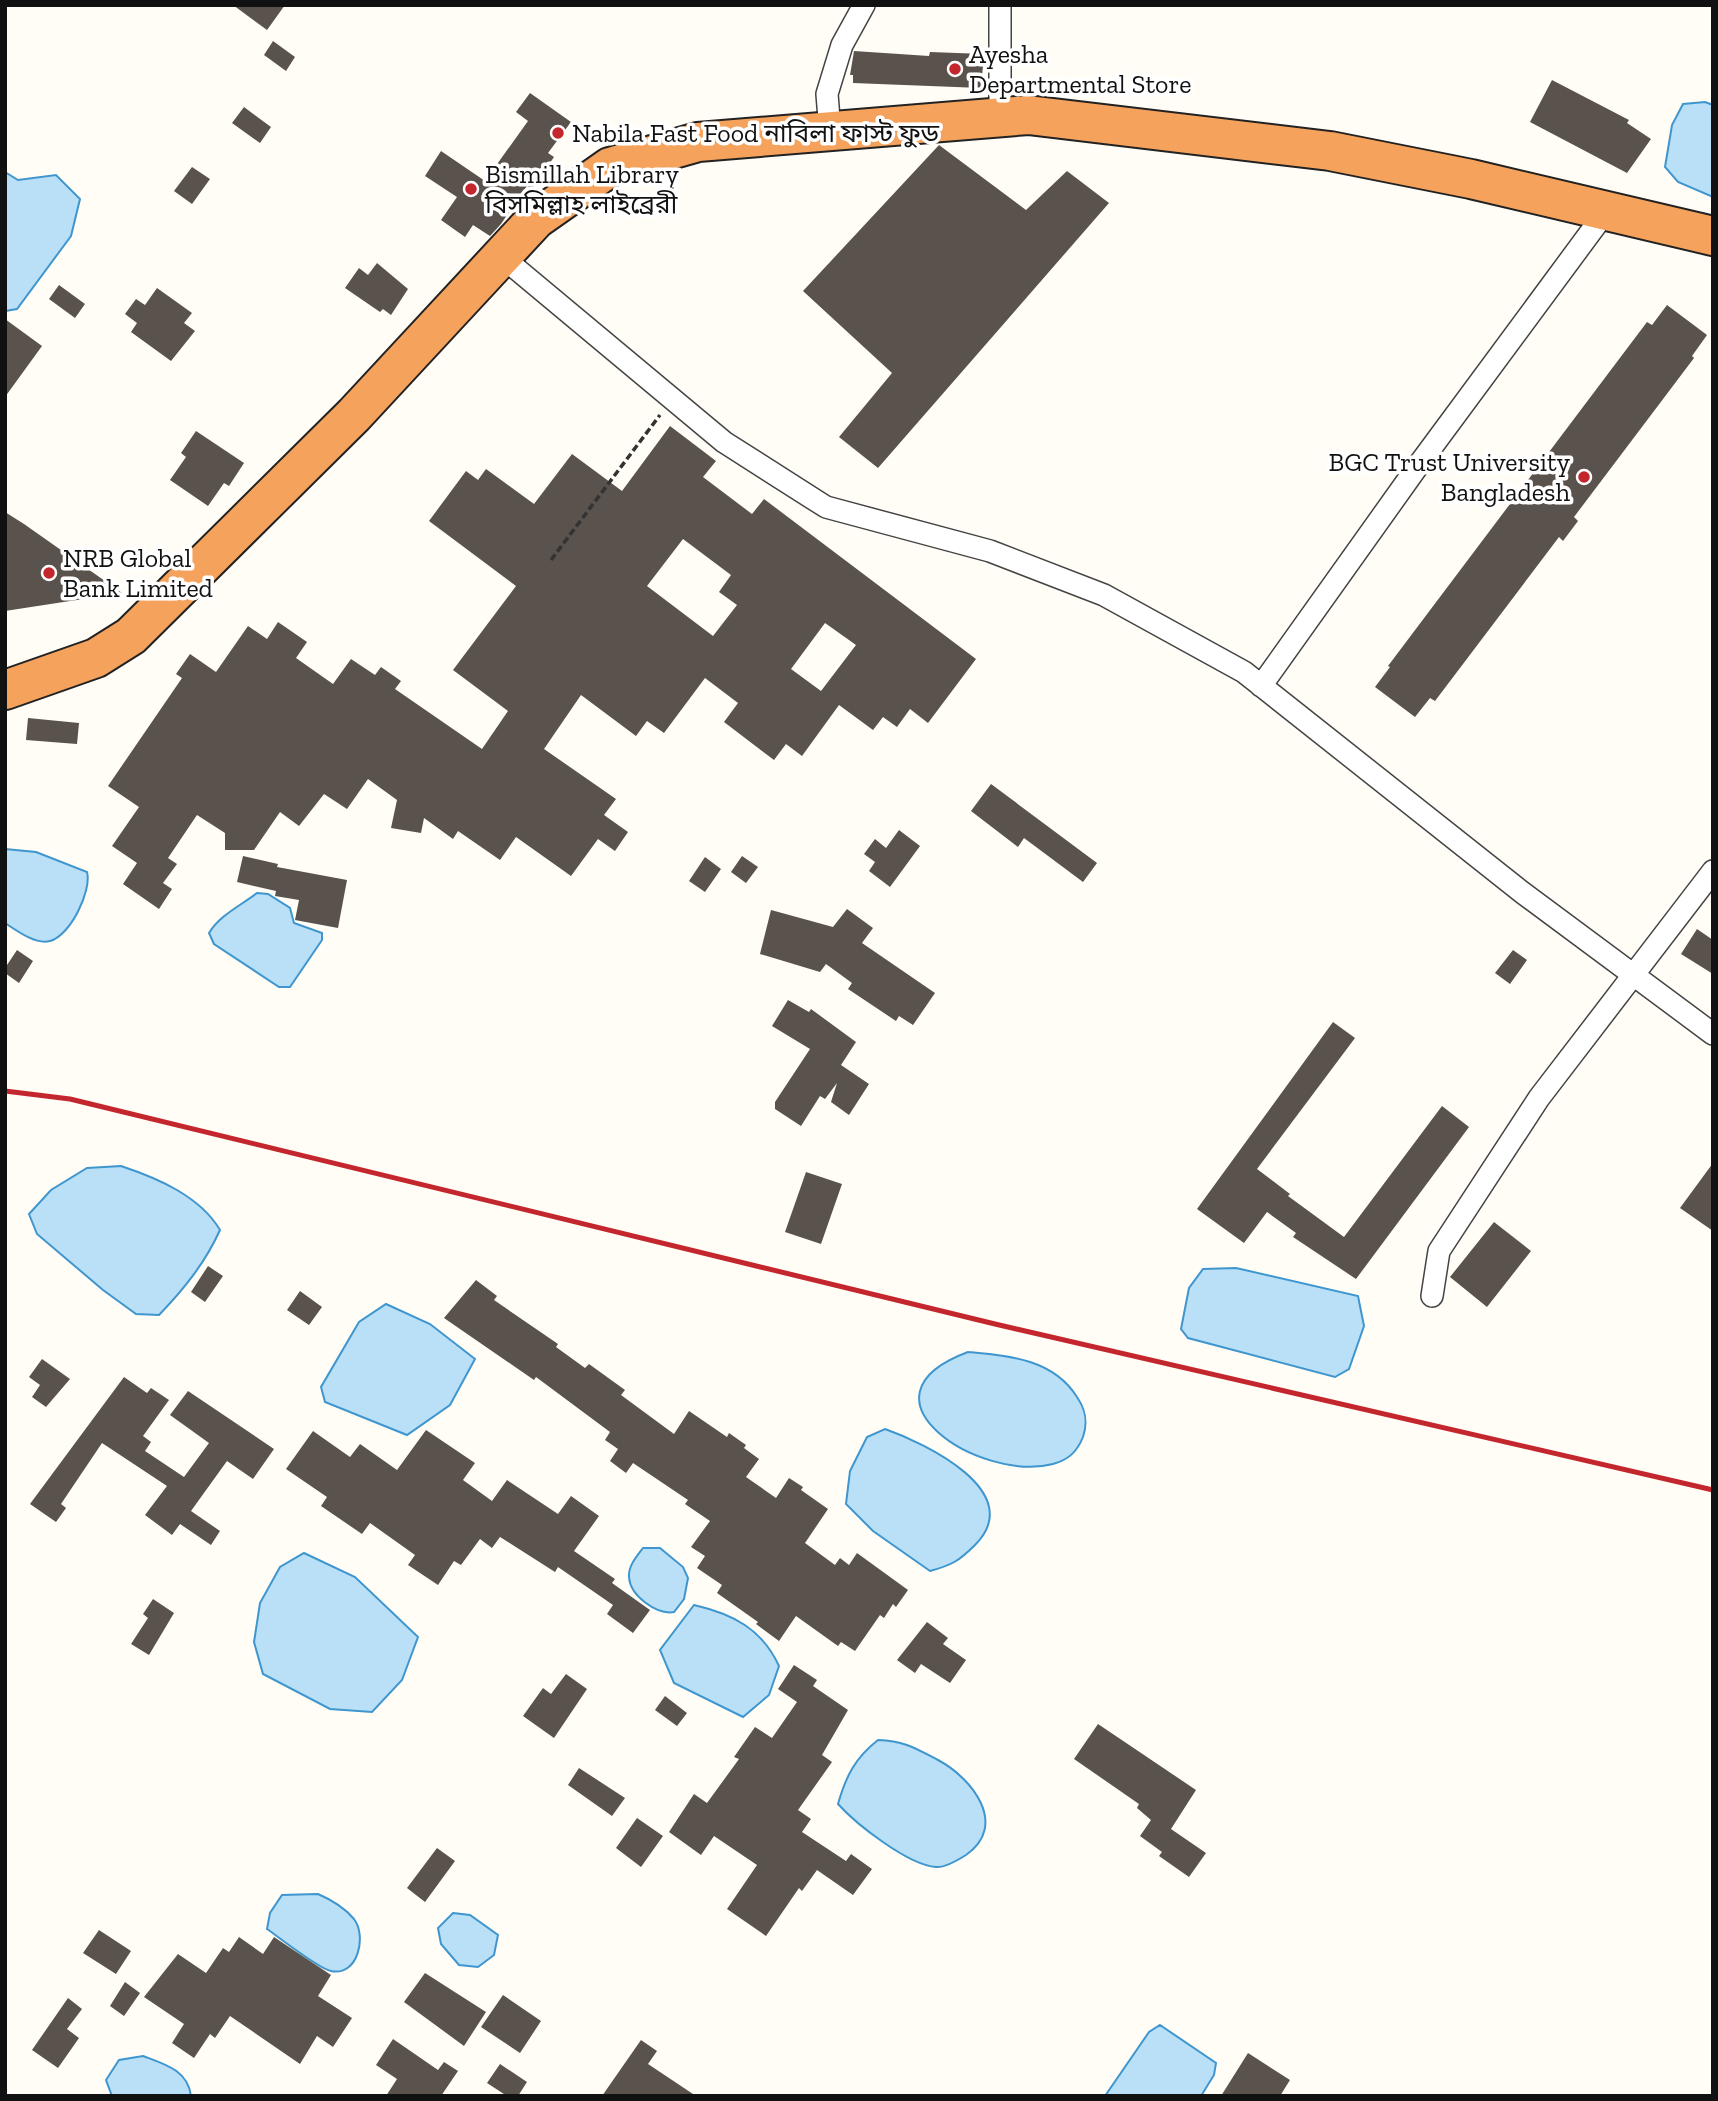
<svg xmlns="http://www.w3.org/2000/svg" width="1718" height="2101" viewBox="0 0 1718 2101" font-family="'Zilla Slab','Noto Sans Bengali',serif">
<rect width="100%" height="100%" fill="#fffdf5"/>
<path fill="#b9e0f7" stroke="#3f96cf" stroke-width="2" d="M1705,102L1713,105V197L1678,182L1665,167L1672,125L1683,104Z
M5,172L18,180L56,175L80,199L71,236L17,309L5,311Z
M5,849L36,852L87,872C92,891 70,936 50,941C36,945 17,931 5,923Z
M257,893L268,894L290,908L294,923L322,933V940L290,987H279L214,944L209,933C220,915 240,906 257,893Z
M121,1166C157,1178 200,1196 220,1230C205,1263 184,1289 159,1315L136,1314L103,1290L37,1234L29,1214L51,1190L87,1168Z
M1236,1268L1358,1296L1364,1326L1349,1369L1335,1377L1188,1338L1181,1329L1189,1288L1203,1269Z
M386,1304L430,1324L475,1359L450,1405L407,1435L325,1402L321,1387L359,1322Z
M968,1352C1010,1356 1053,1359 1077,1397C1086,1410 1088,1422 1083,1437C1077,1452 1068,1460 1053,1464C980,1483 847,1397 968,1352Z
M885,1429C925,1443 1028,1492 975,1545C959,1561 952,1565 930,1571L873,1531L846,1504L850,1471L867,1437Z
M643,1548H660L683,1567L688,1578L684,1599L674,1612C657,1615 630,1596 629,1577C628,1566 637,1556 643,1548Z
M304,1553L355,1577L418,1637L402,1680L372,1712L330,1709L263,1674L254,1642L260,1603L280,1567Z
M694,1605C733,1614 762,1629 779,1666L769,1695L743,1717L674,1683L660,1650Z
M878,1740C904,1741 915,1748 938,1760C972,1778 1009,1825 966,1855C958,1860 945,1868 936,1867C908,1865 856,1824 838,1804C846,1776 855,1758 878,1740Z
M318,1894C332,1900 344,1907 354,1919C367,1936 358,1977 331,1971C319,1969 280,1938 267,1929L270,1913L282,1895Z
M453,1913L470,1915L498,1935L494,1955L478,1967L459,1965L441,1944L438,1928Z
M1160,2025L1216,2063L1214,2075L1201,2096H1105L1149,2032Z
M143,2056C164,2064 188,2070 191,2096H112L106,2080L119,2060Z"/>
<path fill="#5a524d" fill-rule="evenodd" d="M233,5H285L267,30Z
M273,41L295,57L286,71L264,55Z
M854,51L929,56L930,52L984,54L981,88L853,83V75H850Z
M1552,80L1629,120L1627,123L1651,139L1627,173L1530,122Z
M530,93L571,122L548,153L554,157L532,189L527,186L501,224L490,236L473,225L465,237L441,220L457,197L425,176L441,151L485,181L528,121L516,112Z
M244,107L271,127L260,143L232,123Z
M939,145L1026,210L1067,171L1109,203L878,468L839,437L892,373L803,291Z
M192,167L210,179L192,204L174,191Z
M377,263L408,289L391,315L383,309L380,312L345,288L359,268L368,275Z
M59,285L85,304L75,318L49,299Z
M157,288L192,313L184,323L195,331L171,361L131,332L137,323L125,314L136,299L145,305Z
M1667,305L1707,335L1692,356L1694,358L1574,517L1578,521L1563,541L1559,537L1435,701L1430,698L1415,717L1375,687L1390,667L1388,666L1647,322L1652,325Z
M5,319L42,346L5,397Z
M670,426L716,461L703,477L752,514L764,499L976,659L928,723L910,709L897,727L883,717L873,730L839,705L802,756L786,744L774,760L724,722L738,703L705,678L664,733L647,721L636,736L581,695L544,749L616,799L604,815L628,832L615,851L598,839L571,876L516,837L500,860L458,831L453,839L424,818L421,833L391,828L397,800L368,779L347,809L324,794L299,826L280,812L254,850H225V833L197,815L168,858L177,864L163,883L172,889L159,909L123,884L137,863L112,846L139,807L108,786L182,678L176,674L190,654L216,672L248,626L267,639L278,622L307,642L296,658L333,684L351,659L375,675L381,667L401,681L395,689L482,749L508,711L453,670L516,586L429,521L466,471L478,480L486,469L534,504L572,454L622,491ZM683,539L731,575L719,592L737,605L713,636L647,586ZM825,623L856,645L821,691L791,669Z
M196,431L244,463L229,486L224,483L208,506L170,480L186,457L181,453Z
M5,512L24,524L122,593L5,611Z
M28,718L79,723L77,744L26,740Z
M991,784L1097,863L1083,882L1024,838L1018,847L971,811Z
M899,830L920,846L890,887L869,871L875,862L864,854L875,839L886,848Z
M243,856L278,864L277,867L347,880L338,928L295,920L299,900L275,896L276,891L237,882Z
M742,856L758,867L746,883L731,872Z
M705,857L721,869L705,892L689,881Z
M847,909L873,928L862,943L935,993L913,1025L899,1016L896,1021L848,989L852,983L826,964L820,972L760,954L771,910L833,927Z
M1697,929L1713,940V974L1681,954Z
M17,950L33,961L19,983L5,973V968Z
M1513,950L1527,960L1510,984L1495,973Z
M788,1000L809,1012L811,1009L856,1042L841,1065L869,1084L849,1115L831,1102L837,1083L825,1099L820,1096L801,1126L775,1109V1102L810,1049L772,1026Z
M1333,1022L1355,1038L1257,1169L1290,1194L1288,1196L1344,1237L1442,1106L1469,1127L1356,1279L1293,1237L1296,1233L1267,1212L1244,1243L1197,1209Z
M1713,1163V1231L1680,1208Z
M806,1172L842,1184L821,1244L785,1232Z
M1494,1222L1531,1251L1487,1307L1450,1277Z
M208,1266L223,1276L205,1302L191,1292Z
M476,1280L497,1296L494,1300L558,1344L556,1347L585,1368L589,1364L625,1390L621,1395L674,1434L689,1411L727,1437L729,1433L746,1445L744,1448L759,1459L746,1477L776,1498L789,1478L803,1487L801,1490L828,1509L805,1543L835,1565L840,1558L849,1565L857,1553L908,1590L896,1607L893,1604L884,1618L880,1615L855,1651L841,1642L838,1646L796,1616L779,1641L756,1624L758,1622L717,1593L722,1585L697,1568L705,1556L691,1547L710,1521L685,1504L688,1500L633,1463L626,1473L610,1461L618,1449L605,1440L610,1432L536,1377L534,1380L444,1318Z
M300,1291L322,1307L309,1325L287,1310Z
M42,1359L70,1379L46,1407L32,1397L40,1385L29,1377Z
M124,1377L147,1393L151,1388L169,1400L143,1436L151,1442L145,1451L184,1477L209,1443L170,1415L188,1391L274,1449L253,1479L227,1461L191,1511L220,1531L211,1545L180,1524L172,1535L145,1515L167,1486L102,1443L61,1504L66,1508L56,1522L30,1504Z
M426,1430L475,1463L463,1480L492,1501L507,1480L558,1514L571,1496L599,1516L574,1551L615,1579L612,1583L650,1610L633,1633L607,1614L613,1605L558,1567L555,1572L500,1537L492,1548L480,1539L461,1565L454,1561L438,1585L408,1565L415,1555L370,1523L362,1534L321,1506L327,1497L286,1469L313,1431L350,1457L360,1444L397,1470Z
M153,1599L174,1613L149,1655L131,1644L148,1618L143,1614Z
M927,1622L948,1638L943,1644L966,1660L950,1683L921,1664L915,1673L897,1660Z
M794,1665L817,1680L813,1686L848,1710L822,1755L832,1762L798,1810L811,1819L802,1832L846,1861L851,1854L872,1869L853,1895L817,1870L802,1891L799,1888L766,1936L727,1909L757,1865L714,1836L701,1855L669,1832L694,1794L707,1803L739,1759L734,1757L755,1727L772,1738L797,1702L778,1689Z
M566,1674L587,1689L554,1738L523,1716L543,1688L551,1694Z
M665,1696L687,1713L677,1726L655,1710Z
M1098,1724L1196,1790L1171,1829L1206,1853L1189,1877L1159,1856L1162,1852L1140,1836L1151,1820L1137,1808L1139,1804L1074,1759Z
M579,1768L625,1798L612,1816L568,1785Z
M637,1818L663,1836L641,1867L616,1848Z
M437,1848L455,1861L425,1902L407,1888Z
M99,1930L131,1951L116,1974L83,1953Z
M239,1937L263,1954L274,1937L331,1975L318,1996L352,2018L333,2047L317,2036L300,2064L230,2016L215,2038L210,2034L194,2058L172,2043L184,2024L144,1997L178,1954L206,1973L223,1948L229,1952Z
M425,1973L486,2012L464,2046L404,2002Z
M125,1982L140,1993L124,2016L110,2006Z
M503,1995L541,2021L520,2053L481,2027Z
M68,1998L82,2009L67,2029L79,2038L58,2068L32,2050Z
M393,2039L438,2070L444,2062L458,2071L441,2096H386L397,2079L376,2065Z
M641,2040L657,2051L648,2064L696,2096H602Z
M1248,2053L1290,2080L1280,2096H1221Z
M500,2064L527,2082L518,2096H507L487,2083Z"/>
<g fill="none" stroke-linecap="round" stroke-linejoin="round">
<g stroke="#444" stroke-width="24">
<path id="street" d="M1000,118V5
M830,131L827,94L842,45L864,5
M501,256L724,442L826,507L990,551L1104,595L1244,672L1523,893L1713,1034
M1261,686L1420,463L1607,210
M1432,1296L1439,1251L1539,1098L1713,871"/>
</g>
<g stroke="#222" stroke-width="42">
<path id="highway" d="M5,690L96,658L131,636L354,415L536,219L610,167L698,142L1028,115L1330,151L1471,179L1713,236"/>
</g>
<path stroke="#333" stroke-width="3.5" stroke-dasharray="7 3.5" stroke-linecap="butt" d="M551,560L660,415"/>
<use href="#street" stroke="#fff" stroke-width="21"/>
<use href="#highway" stroke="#f5a25d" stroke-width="38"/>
<path stroke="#c4262e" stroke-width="5" d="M5,1091L70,1099L995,1324L1713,1490"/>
</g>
<g fill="#c4262e" stroke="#fff" stroke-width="2.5">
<circle cx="955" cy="69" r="7"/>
<circle cx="558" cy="133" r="7"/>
<circle cx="471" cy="189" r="7"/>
<circle cx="1584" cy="477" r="7"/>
<circle cx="49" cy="573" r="7"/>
</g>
<g text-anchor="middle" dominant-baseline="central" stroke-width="7" stroke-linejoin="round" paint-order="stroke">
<g font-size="26" fill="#111" stroke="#fff" text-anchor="start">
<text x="969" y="54">Ayesha<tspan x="969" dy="30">Departmental Store</tspan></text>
<text x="572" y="133">Nabila Fast Food নাবিলা ফাস্ট ফুড</text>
<text x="485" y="174">Bismillah Library<tspan x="485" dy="30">বিসমিল্লাহ লাইব্রেরী</tspan></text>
<text x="1570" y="462" text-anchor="end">BGC Trust University<tspan x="1570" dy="30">Bangladesh</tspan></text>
<text x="63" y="558">NRB Global<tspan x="63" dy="30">Bank Limited</tspan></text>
</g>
</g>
<rect width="1718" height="2101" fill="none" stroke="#111111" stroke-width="14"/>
</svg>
